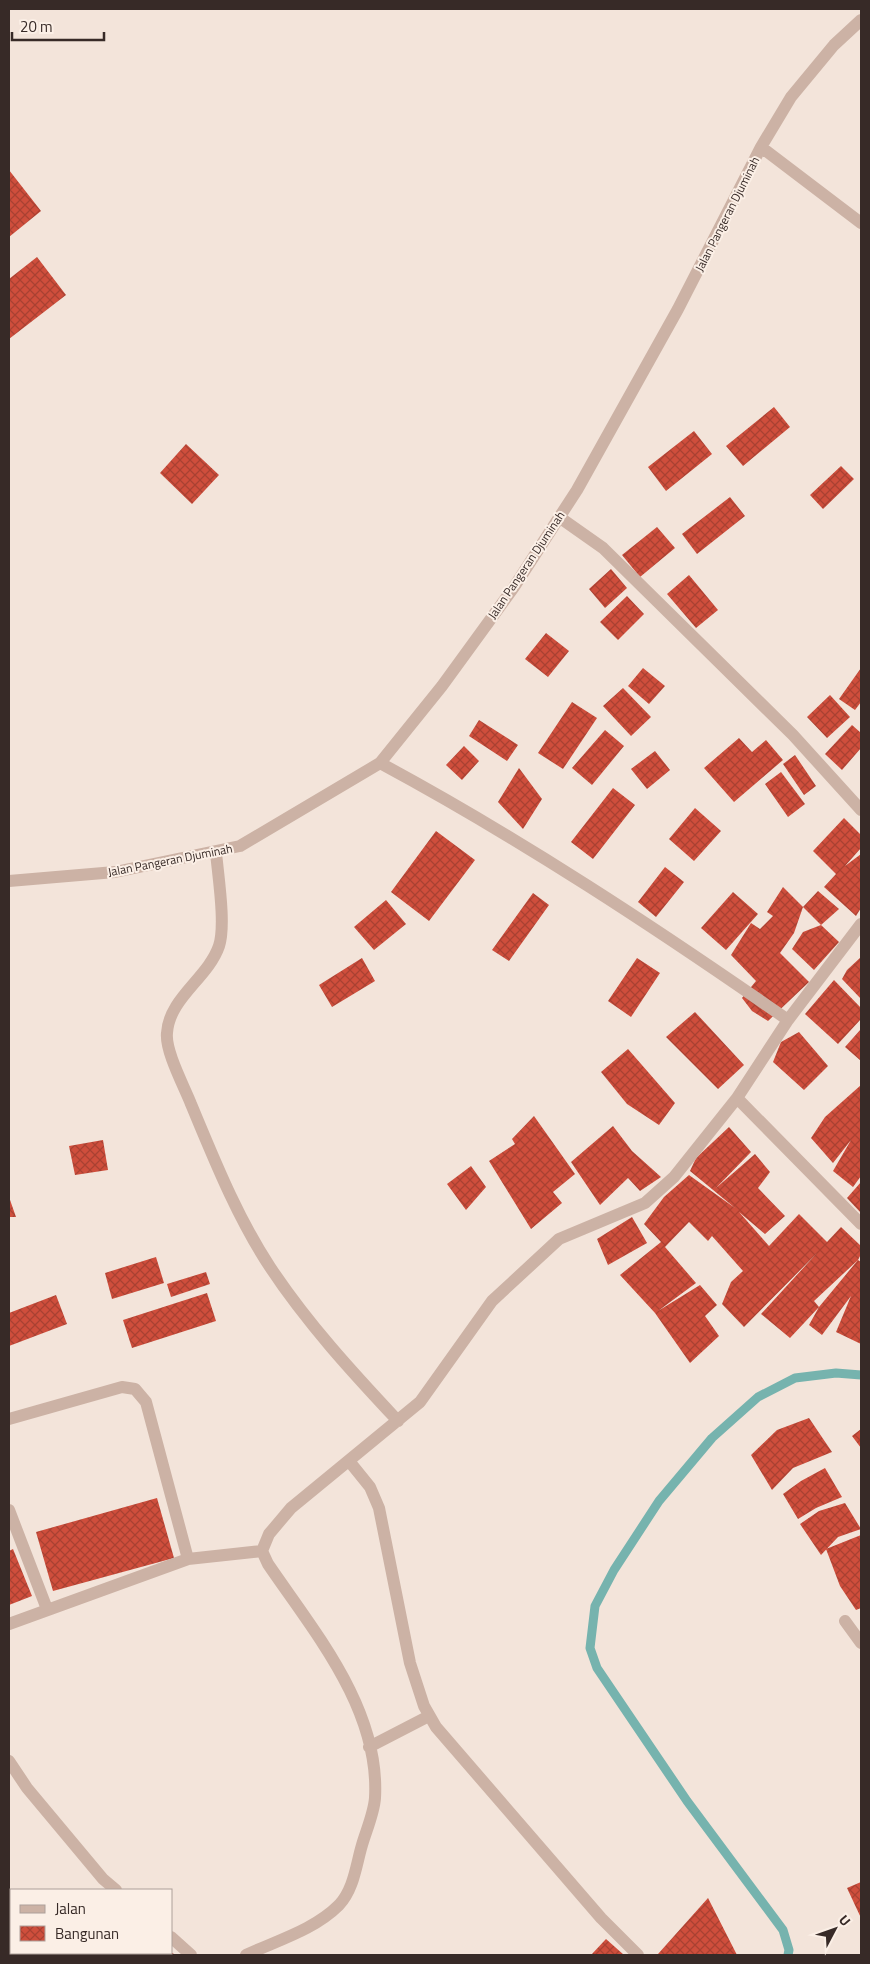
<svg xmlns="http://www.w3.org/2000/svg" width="870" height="1964" viewBox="0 0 870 1964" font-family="'Titillium Web',sans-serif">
<defs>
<pattern id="building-cross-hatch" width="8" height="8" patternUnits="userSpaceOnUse" patternTransform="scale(1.25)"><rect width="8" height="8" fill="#cf4e3c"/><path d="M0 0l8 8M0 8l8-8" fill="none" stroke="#a94132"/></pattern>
</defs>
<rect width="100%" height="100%" fill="#f3e4da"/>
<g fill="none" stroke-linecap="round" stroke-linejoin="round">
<path stroke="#76b3ae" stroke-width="9" d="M788,1955L789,1950L783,1930L687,1801L597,1668L590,1648L595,1606L614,1570L659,1501L712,1438L758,1397L795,1378L836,1373L861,1375"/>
</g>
<path fill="url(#building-cross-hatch)" d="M9,170L41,211L9,237Z
M37,257L66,295L9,339V279Z
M774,407L790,427L743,466L726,446Z
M694,431L712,454L666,491L648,467Z
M186,444L219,475L192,504L160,473Z
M841,466L854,479L823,509L810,495Z
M730,497L745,516L697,554L682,534Z
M657,527L675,548L640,577L622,555Z
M611,569L627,588L605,608L589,589Z
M689,575L718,610L696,628L667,594Z
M627,596L644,614L618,640L600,622Z
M546,633L569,651L548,677L525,659Z
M643,668L665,686L649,704L628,686Z
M861,668V702L855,710L839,699Z
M623,688L651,717L631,736L603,706Z
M830,695L850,717L827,738L807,717Z
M572,702L597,718L563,769L538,753Z
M479,720L518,745L507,761L469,736Z
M852,725L861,733V748L842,770L825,754Z
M605,730L624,746L592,785L572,768Z
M739,738L752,752L766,740L783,760L734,802L704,768Z
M464,746L479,761L462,780L446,765Z
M655,751L670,770L647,789L631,769Z
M795,755L816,786L804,795L783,764Z
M519,768L542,799L523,829L498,802Z
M781,772L805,804L788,817L765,784Z
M613,788L635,805L593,859L571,842Z
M695,808L721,831L694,861L669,839Z
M844,818L861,835V848L845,866L861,854V908L856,916L824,887L836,874L813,851Z
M436,831L475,860L429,921L391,892Z
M665,867L684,882L656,917L638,902Z
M783,887L803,907L794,933L780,953L809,982L768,1021L752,1011L742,998L756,981L731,955L751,923L760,929L773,916L767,912Z
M818,891L839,909L821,925L839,942L814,970L792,949L803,932L821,925L803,907Z
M733,892L758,914L726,950L701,928Z
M533,893L549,905L509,961L492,950Z
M386,900L406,924L374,950L354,927Z
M861,957V999L842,979L847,970Z
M362,958L375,981L332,1007L319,985Z
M637,958L660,973L631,1017L608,1001Z
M834,980L861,1008V1019L838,1044L805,1014Z
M695,1012L744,1065L718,1089L666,1037Z
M861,1029V1061L845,1047Z
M799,1032L828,1066L804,1090L773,1062L781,1042Z
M628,1049L675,1103L659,1125L627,1104L601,1072Z
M861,1085V1176L853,1187L833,1171L851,1140L833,1163L811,1138L825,1117Z
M534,1116L575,1174L553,1192L562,1203L531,1229L489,1161L515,1144L512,1139Z
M613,1126L632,1151L661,1177L640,1191L628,1178L600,1205L571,1162Z
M729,1127L751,1152L716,1188L755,1154L770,1172L758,1188L785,1216L765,1234L739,1212L769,1246L799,1214L827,1242L841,1227L861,1246V1254L858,1260L814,1301L819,1307L790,1338L761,1314L817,1253L744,1327L722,1304L731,1282L743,1271L712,1236L708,1241L689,1222L665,1247L696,1283L658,1311L700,1285L717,1305L705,1316L719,1336L690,1363L655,1313L620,1275L661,1242L644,1224L664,1197L689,1175L735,1208L690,1171L696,1158Z
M103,1140L108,1170L75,1175L69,1146Z
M471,1166L486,1187L466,1210L447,1184Z
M861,1182V1213L847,1198Z
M9,1197L16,1217H9Z
M632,1217L647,1243L608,1265L597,1239Z
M156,1257L164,1283L112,1299L105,1273Z
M858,1260L861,1262V1344L836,1332L851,1296L822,1335L809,1325L819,1307Z
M206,1272L210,1284L171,1297L167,1284Z
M207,1293L216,1321L132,1348L123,1320Z
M56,1295L67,1324L9,1346V1313Z
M809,1418L832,1452L793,1468L772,1490L751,1455L777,1430Z
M861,1429V1448L852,1436Z
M825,1468L842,1497L816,1508L798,1519L783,1494L801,1481Z
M157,1498L174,1558L53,1591L36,1532Z
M845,1503L861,1529L838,1537L821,1555L800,1524L819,1511Z
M861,1535V1608L856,1610L840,1586L826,1549Z
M13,1549L32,1596L9,1605V1551Z
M861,1882V1918L847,1888Z
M708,1898L737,1955H660L658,1954Z
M606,1939L624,1955H591Z
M14,1953H45L47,1955H16Z
M130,1953H172L174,1954L132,1955Z"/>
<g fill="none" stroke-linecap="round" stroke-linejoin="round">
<path stroke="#ccb2a5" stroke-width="12" d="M761,147L861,223
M559,517L603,548L793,735L861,810
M380,763C521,839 656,928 788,1020
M216,852C218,876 226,925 219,946C208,978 169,998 167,1033C165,1051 184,1086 191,1104C214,1159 237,1217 270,1267C307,1323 353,1373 398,1421
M9,881L115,872L240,846L380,763L442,686L514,587L577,490L678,309L761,147L791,97L834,45L861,20
M737,1098L861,1224
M9,1419L122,1387L135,1389L146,1402L188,1559
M349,1461L370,1487L379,1508L410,1663L424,1706L436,1727L601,1918L638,1955
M9,1510L47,1609
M845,1621L861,1643
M9,1624L188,1559L262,1551
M369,1747L429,1716
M9,1761L27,1788L103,1879L116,1890
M171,1937L191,1955
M246,1955C278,1940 314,1930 339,1905C354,1889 356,1865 362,1845C366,1831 374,1813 375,1798C380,1709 315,1633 268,1564L262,1551L269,1534L291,1508L420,1402L492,1301L559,1239L645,1203L674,1177L737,1098L788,1020L861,924"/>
</g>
<g text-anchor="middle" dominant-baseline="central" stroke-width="4" stroke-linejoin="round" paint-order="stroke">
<g font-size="12" fill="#372a27" stroke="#fbefe6">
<text transform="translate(727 214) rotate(-63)">Jalan Pangeran Djuminah</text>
<text transform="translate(526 565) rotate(-56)">Jalan Pangeran Djuminah</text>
<text transform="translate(170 860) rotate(-11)">Jalan Pangeran Djuminah</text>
</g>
</g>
<rect width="870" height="1964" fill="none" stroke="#372a27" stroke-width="20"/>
<rect x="10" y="1889" width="162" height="65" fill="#fbefe6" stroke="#ada09a"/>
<rect x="20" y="1905" width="25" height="8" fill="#ccb2a5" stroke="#ada09a"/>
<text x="55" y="1914" font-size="15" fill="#372a27">Jalan</text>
<rect x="20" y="1926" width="25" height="15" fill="url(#building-cross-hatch)" stroke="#ada09a"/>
<text x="55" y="1939" font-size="15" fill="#372a27">Bangunan</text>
<g transform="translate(835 1929) rotate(49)" stroke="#fbefe6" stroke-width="4" paint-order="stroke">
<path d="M0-4L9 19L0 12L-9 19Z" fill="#372a27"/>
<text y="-8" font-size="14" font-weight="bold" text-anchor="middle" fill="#372a27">U</text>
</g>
<path d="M12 32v8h92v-8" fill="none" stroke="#372a27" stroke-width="2.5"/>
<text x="20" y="32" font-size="15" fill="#372a27" stroke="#fbefe6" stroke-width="4" paint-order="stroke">20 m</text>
</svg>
